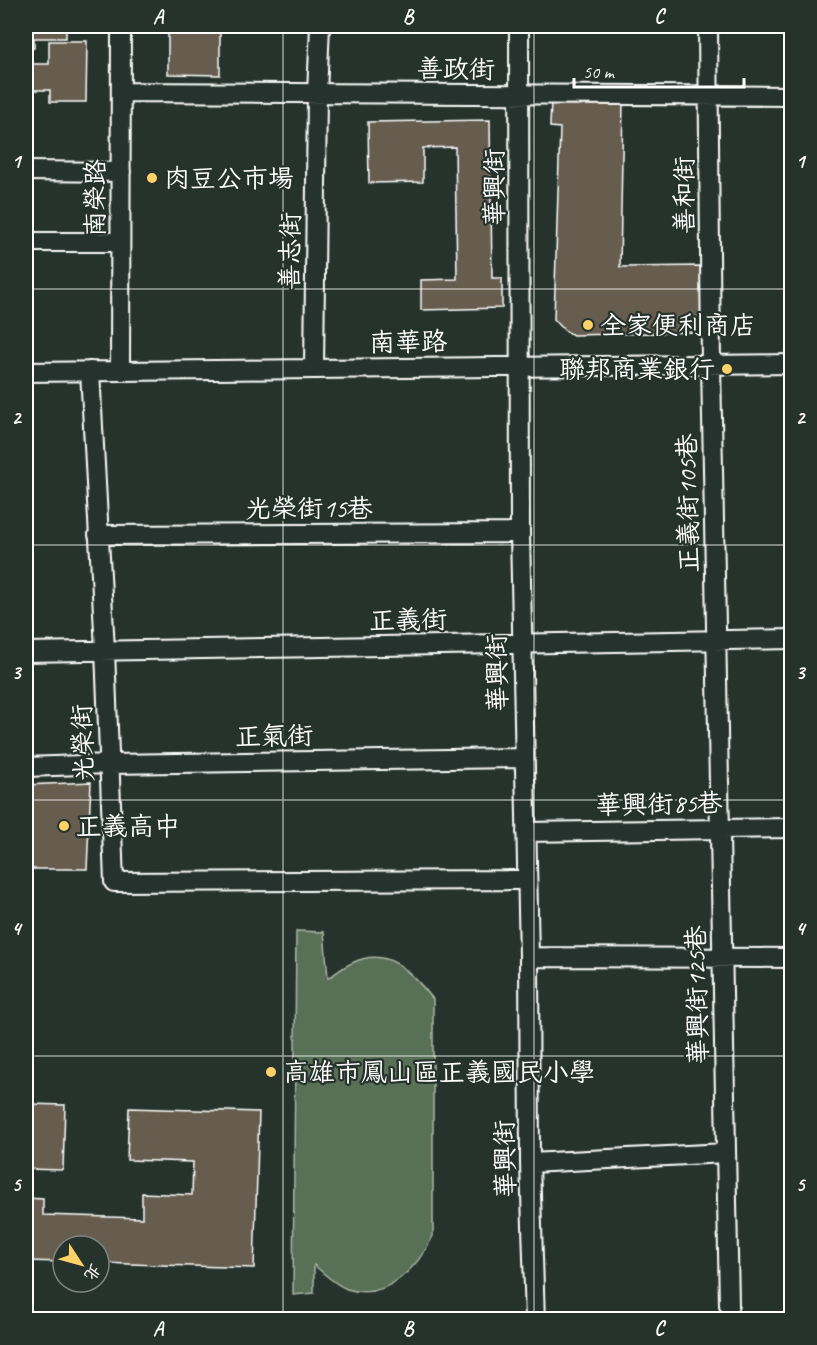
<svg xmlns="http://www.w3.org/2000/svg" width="817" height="1345" viewBox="0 0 817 1345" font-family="Caveat,'LXGW WenKai TC',sans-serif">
<rect width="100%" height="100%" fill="#26332d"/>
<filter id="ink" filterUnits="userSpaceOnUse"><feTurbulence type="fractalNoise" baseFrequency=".0167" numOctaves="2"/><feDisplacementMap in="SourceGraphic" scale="12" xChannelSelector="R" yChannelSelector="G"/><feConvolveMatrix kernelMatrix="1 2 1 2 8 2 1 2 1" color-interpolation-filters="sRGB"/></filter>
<g filter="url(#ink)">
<path fill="#586f54" stroke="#acb7aa" stroke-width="1.5" d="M296,931L324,932L328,978C336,973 343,967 352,963C388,945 412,973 433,999V1236C418,1267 386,1302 347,1289C334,1284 325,1274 314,1265V1293L293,1295Z"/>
<path fill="#665d4f" stroke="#fff" stroke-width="1.5" d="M26,26H66V38H34V48H26Z
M168,26H220V75L168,74Z
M49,41H87L86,102H50V90H32V102H26V64H49Z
M551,100L623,102L620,267L702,266V332L573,335L564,330L554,319L560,128L550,127Z
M788,119H792V214H787Z
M490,120L492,278H502V308L421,310V280L457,279L455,147L423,148V182L369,183L368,122Z
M787,214H792V310L786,309Z
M91,782L87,869H26V785Z
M26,1104L65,1105L63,1170L26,1169Z
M129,1108L259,1112L254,1268L99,1263V1246H63V1262L26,1261V1198L43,1199V1215L142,1218V1193L192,1195L193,1162L127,1160Z"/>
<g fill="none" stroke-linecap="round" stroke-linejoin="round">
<g stroke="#fff" stroke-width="22">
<path id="street" d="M519,26L520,533L529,957L530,1163L535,1320
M708,26L711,365L729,1305
M121,92L792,96
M26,171L121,172
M26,242H120
M314,369L317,93L320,26
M90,371L105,650L114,882L526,880
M120,371L121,26
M26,372L792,364
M98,535L520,533
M26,652L792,639
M26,767L109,764L524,758
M526,832L792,828
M529,957L792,958
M530,1163L726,1153"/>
</g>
<use href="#street" stroke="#26332d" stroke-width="18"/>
</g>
</g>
<path fill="none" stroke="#fff" stroke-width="1.5" stroke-opacity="0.55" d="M283,26V1320M534,26V1320M26,289H792M26,545H792M26,800H792M26,1056H792"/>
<g fill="#ffd166" stroke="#26332d" stroke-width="2">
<circle cx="152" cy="178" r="6"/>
<circle cx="588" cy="325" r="6"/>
<circle cx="727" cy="369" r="6"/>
<circle cx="64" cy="826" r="6"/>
<circle cx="271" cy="1072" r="6"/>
</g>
<g text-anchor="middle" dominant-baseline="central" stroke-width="4.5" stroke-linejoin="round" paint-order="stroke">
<g font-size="26" fill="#fff" stroke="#26332d">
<text transform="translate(456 69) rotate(1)">善政街</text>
<text transform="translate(494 187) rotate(-90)">華興街</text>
<text transform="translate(684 195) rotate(-90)">善和街</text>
<text transform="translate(95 198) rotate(-90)">南榮路</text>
<text transform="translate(290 251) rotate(-89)">善志街</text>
<text transform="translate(408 342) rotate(-1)">南華路</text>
<text transform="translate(688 503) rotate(-91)">正義街105巷</text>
<text x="309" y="508">光榮街15巷</text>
<text transform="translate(408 620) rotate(-1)">正義街</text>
<text transform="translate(497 673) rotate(-91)">華興街</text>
<text transform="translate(274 736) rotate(-1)">正氣街</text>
<text transform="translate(83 743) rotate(-92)">光榮街</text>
<text transform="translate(659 804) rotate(-1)">華興街85巷</text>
<text transform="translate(697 995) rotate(-91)">華興街125巷</text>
<text transform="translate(505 1159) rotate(-91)">華興街</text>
</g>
<g font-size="26" fill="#fff" stroke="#26332d" text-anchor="start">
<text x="164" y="178">肉豆公市場</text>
<text x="600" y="325">全家便利商店</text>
<text x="715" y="369" text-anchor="end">聯邦商業銀行</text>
<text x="76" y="826">正義高中</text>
<text x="283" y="1072">高雄市鳳山區正義國民小學</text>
</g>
</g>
<rect width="817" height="1345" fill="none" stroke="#26332d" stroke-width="66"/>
<g transform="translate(81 1264) rotate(126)"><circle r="28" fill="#26332d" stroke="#7d8581" stroke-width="1.5"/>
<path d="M0-4.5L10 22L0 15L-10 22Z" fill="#ffd166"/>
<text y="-9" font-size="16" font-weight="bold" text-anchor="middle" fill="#ffffff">北</text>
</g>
<path d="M574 78v9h170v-9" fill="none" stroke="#ffffff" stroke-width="3"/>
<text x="583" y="78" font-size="18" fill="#ffffff" stroke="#26332d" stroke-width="4.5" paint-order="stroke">50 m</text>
<rect x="33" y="33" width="751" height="1279" fill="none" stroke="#fff" stroke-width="2"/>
<g font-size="20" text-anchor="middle" font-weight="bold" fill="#fff">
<text x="158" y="23">A</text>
<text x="408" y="23">B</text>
<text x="659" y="23">C</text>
<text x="16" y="168">1</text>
<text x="800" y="168">1</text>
<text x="16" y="424">2</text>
<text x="800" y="424">2</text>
<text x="16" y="679">3</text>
<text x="800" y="679">3</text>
<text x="16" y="935">4</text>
<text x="800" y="935">4</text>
<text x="16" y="1191">5</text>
<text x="800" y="1191">5</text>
<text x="158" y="1335">A</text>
<text x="408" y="1335">B</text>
<text x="659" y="1335">C</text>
</g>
</svg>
